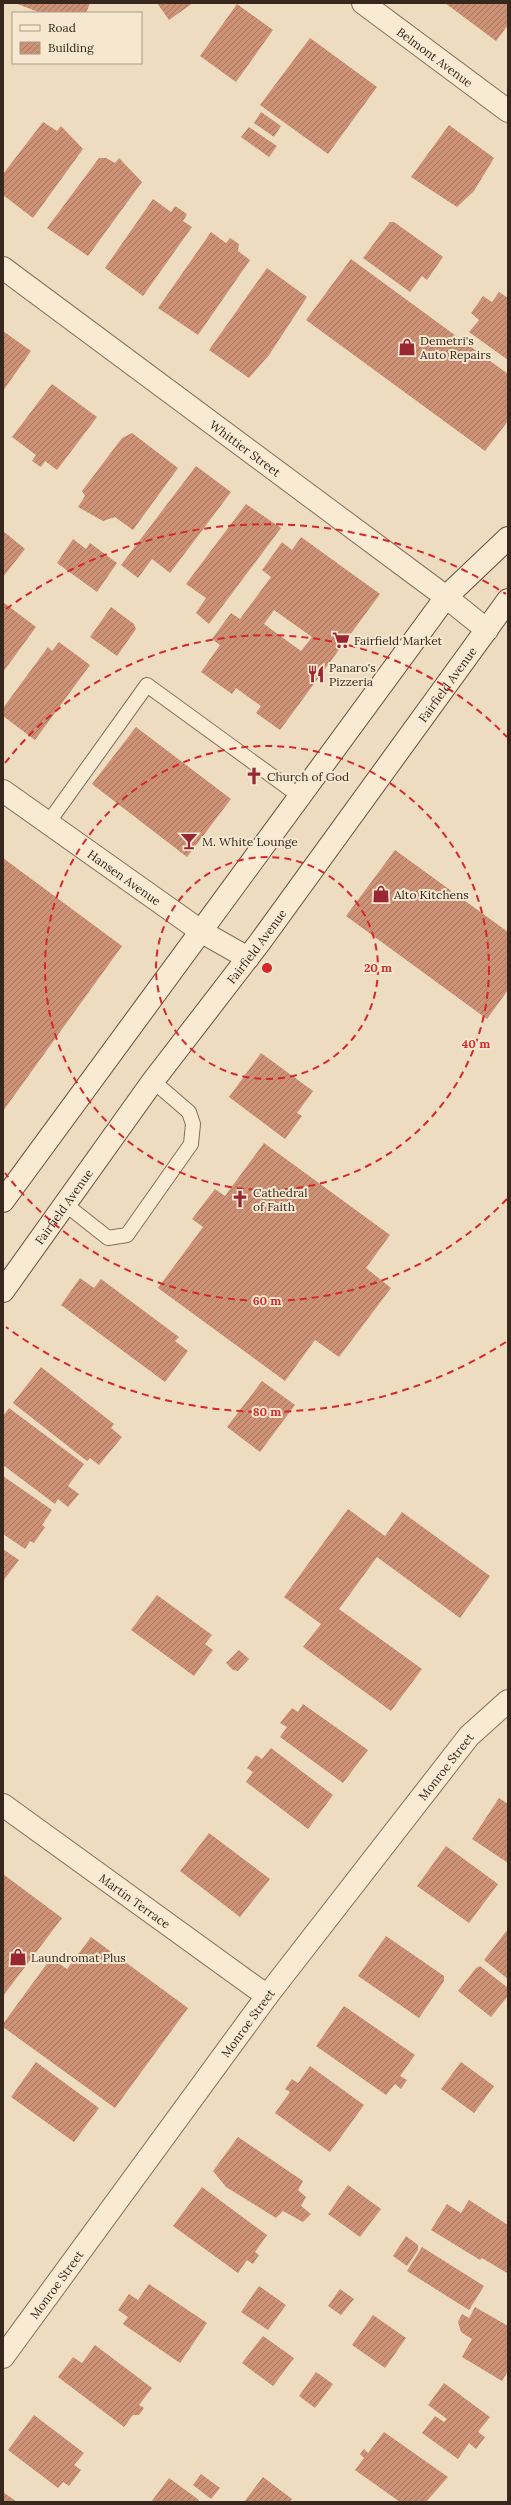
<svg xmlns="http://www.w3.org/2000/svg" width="511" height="2505" viewBox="0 0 511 2505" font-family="Lora,serif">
<defs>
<pattern id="building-hatch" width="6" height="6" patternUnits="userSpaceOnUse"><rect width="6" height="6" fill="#cd9175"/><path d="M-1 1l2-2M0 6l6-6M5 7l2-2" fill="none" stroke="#a7765f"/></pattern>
</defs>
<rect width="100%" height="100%" fill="#eedcc0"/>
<path fill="url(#building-hatch)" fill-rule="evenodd" d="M15,3H90L86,13H41Z
M157,3H193L169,20Z
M445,3H508V25L496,41Z
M237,4L273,30L236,82L200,56Z
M310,38L377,87L328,154L260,105Z
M261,112L281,126L274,137L254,123Z
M43,122L57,131L61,126L83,149L33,218L3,195V174Z
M449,125L494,158L474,191L457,207L411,177Z
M249,127L277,146L269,157L241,137Z
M99,158H106L115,163L119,158L142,182L88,256L47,228Z
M153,199L171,212L175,206L187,214L183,221L192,227L143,296L105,268Z
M390,222H394L443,257L427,280L422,276L410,292L363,258Z
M211,232L226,243L230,238L239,244L238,251L250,260L198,335L158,308Z
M351,259L508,374V421L485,451L306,320Z
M267,268L307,297L269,355L249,378L209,350Z
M499,292L508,298V360L469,332L479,320L471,313L483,296L492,302Z
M3,331L31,351L3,391Z
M52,384L97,417L57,470L45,461L41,467L32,461L36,455L12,437Z
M132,433L178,468L133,530L115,517L103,521L78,507L85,496L82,491L122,438Z
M196,466L231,492L170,573L152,559L138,578L121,565Z
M246,504L281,528L209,624L196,613L206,598L186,584Z
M3,531L25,549L3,577Z
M301,537L380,594L280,730L256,713L261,706L236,688L232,694L201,672L220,645L212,639L231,613L240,619L271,577L262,570L282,542L292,550ZM274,610L312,637L301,651L264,624Z
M73,539L86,549L90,543L117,563L97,592L57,563Z
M3,602L36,627L3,672Z
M111,607L134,624L136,629L117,656L90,637Z
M59,642L90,665L35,740L3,716V708L48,647L52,651Z
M136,727L231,799L187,857L92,784Z
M395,850L508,932V990L487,1019L346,916Z
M3,858L122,946L3,1111Z
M261,1053L313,1091L297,1113L302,1116L285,1139L229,1097Z
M264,1143L390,1235L366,1268L391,1288L339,1357L315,1340L285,1381L158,1288L203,1227L192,1219L215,1189L225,1196Z
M80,1278L94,1288L101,1279L179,1337L175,1341L188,1351L165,1382L61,1305Z
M41,1367L114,1424L111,1428L122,1437L99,1465L90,1458L87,1461L13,1403Z
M262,1381L295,1405L260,1452L227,1427Z
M9,1408L84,1464L68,1486L79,1494L68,1507L58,1499L55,1504L3,1465V1416Z
M3,1476L52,1510L42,1525L45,1527L34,1543L30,1541L25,1549L3,1534Z
M348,1509L385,1536L402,1512L490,1576L460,1618L377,1557L339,1609L422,1669L391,1711L303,1647L321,1624L284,1597Z
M3,1549L19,1560L3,1581Z
M157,1595L212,1635L205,1644L213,1650L194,1676L131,1630Z
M239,1650L249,1659L238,1671L233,1670L226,1663Z
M303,1704L368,1750L343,1783L280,1737L287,1727L280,1723L292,1708L298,1712Z
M271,1748L333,1795L308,1829L246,1782L253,1772L247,1768L256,1755L262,1759Z
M499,1798L508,1804V1863L472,1839Z
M209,1833L270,1879L240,1917L180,1871Z
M446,1846L498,1884L469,1923L417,1886Z
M3,1874L62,1918L3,1996Z
M508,1929V1979L484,1960Z
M386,1936L444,1976V1981L419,2018L358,1976Z
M91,1937L188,2008L115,2108L3,2027V2024L51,1958L67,1969Z
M480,1966L508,1988V1996L491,2017L458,1991L476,1968Z
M344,2006L415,2055L400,2076L407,2080L401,2089L395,2084L386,2095L316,2046Z
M36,2062L99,2108L74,2142L11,2097Z
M461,2062L494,2086L474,2113L441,2089Z
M310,2066L364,2105L330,2152L275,2113L290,2092L285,2089L292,2079L298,2083Z
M238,2137L303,2181L298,2190L306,2197L301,2206L311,2214L303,2222L283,2211L276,2218L226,2187L213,2171Z
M348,2185L381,2209L360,2237L328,2214Z
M202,2187L267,2235L255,2252L259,2255L253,2264L247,2260L238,2273L173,2226Z
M469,2200L508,2225L507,2273L482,2258L480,2260L431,2230L447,2204L461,2213Z
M406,2236L418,2245V2250L407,2266L393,2256Z
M422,2247L484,2286L469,2310L407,2271Z
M149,2284L207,2323L180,2363L123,2324L128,2317L118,2310L129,2294L138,2300Z
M259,2286L286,2305L268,2330L241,2312Z
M340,2289L354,2299L341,2315L328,2306Z
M475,2307L508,2326V2371L502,2381L462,2357L472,2339L461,2332L458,2322L462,2314L469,2318Z
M373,2315L406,2338L385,2368L352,2345Z
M263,2336L294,2358L273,2386L242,2363Z
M95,2345L152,2388L139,2405L144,2408L139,2415H133L124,2427L58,2377L73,2357L82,2363Z
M316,2372L333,2384L315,2408L299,2396Z
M444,2383L490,2417L478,2432L485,2437L476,2449L469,2443L458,2459L422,2433L435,2416L444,2422L447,2419L428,2405Z
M34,2415L84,2453L74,2465L81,2470L69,2486L63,2482L58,2488L8,2450Z
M384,2432L448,2477L426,2502H400L355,2470L364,2458L360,2454L364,2449L368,2453Z
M201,2474L220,2488L211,2499L193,2485Z
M263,2477L292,2499L290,2502H244Z
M169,2478L199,2500L197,2502H151Z
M3,2492L17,2502H3Z"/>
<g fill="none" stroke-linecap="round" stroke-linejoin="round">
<g stroke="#886d58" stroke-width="16">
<path id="service" d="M48,823L147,685L301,797
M65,1204L108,1238L127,1235L191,1144L193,1124L189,1112L153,1081"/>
</g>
<g stroke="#886d58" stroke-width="24">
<g id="minor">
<path id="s1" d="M363,3L508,111"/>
<path id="s2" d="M3,268L446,597L487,630"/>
<path id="s3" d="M3,791L202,932L248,958"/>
<path id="s4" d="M3,1805L267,1996"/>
<path id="s5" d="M3,2357L267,1996L469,1736L508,1701"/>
</g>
</g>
<g stroke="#6a4e3b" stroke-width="24">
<g id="secondary">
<path d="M3,1201L446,597L508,538"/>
<path id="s6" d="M3,1291L153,1081L260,942L508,600"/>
</g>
</g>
<use href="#service" stroke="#f9ead3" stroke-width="14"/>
<use href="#minor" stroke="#f9ead3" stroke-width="22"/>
<use href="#secondary" stroke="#f9ead3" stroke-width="22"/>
</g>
<g fill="none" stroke="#d62828" stroke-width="2" stroke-dasharray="7 5">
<circle cx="267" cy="968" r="111"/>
<circle cx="267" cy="968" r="222"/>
<path d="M507 1199A333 333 0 0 1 5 1173M5 763A333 333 0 0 1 507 737"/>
<path d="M506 1342A444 444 0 0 1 6 1327M6 609A444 444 0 0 1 506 594"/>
</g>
<defs>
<g id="shop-bare" transform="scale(1.38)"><path d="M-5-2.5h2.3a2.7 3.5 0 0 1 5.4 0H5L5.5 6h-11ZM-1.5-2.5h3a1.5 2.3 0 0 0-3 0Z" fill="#982733" stroke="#f6e7d0" stroke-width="2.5" paint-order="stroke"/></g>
<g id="supermarket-bare" transform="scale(1.38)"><path d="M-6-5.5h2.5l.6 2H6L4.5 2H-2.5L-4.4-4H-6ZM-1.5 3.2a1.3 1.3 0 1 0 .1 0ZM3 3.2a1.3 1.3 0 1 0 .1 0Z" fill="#982733" stroke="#f6e7d0" stroke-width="2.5" paint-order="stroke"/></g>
<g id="restaurant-bare" transform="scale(1.38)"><path d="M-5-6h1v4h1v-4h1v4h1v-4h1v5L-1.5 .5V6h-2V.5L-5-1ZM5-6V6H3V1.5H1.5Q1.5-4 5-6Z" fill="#982733" stroke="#f6e7d0" stroke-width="2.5" paint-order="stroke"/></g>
<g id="church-bare" transform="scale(1.38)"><path d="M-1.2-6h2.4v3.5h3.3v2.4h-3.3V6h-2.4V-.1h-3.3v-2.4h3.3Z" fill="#982733" stroke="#f6e7d0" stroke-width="2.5" paint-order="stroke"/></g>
<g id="bar-bare" transform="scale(1.38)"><path d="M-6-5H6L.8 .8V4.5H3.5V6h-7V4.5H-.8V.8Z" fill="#982733" stroke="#f6e7d0" stroke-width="2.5" paint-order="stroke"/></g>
</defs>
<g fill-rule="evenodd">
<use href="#shop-bare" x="407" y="347"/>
<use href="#supermarket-bare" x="341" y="640"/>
<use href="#restaurant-bare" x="316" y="674"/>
<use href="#church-bare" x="254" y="776"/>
<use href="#bar-bare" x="189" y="841"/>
<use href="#shop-bare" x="381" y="894"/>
<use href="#church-bare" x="240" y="1199"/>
<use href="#shop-bare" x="18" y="1957"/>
</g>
<g text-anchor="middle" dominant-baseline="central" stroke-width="4" stroke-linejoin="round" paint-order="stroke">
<g font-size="12" fill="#37271d" stroke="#f6e7d0">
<text stroke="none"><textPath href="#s1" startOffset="90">Belmont Avenue</textPath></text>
<text stroke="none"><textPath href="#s2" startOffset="302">Whittier Street</textPath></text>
<text stroke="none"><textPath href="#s6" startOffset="752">Fairfield Avenue</textPath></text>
<text stroke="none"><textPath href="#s3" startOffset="149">Hansen Avenue</textPath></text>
<text stroke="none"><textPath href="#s6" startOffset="428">Fairfield Avenue</textPath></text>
<text stroke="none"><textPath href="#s6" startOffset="104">Fairfield Avenue</textPath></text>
<text stroke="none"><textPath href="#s5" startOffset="738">Monroe Street</textPath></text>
<text stroke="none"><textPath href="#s4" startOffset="163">Martin Terrace</textPath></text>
<text stroke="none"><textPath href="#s5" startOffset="414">Monroe Street</textPath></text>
<text stroke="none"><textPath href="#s5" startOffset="90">Monroe Street</textPath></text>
</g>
<g font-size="12" fill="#37271d" stroke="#f6e7d0" text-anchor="start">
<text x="420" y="340">Demetri's<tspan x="420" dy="14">Auto Repairs</tspan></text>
<text x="354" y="640">Fairfield Market</text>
<text x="329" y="667">Panaro's<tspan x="329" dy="14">Pizzeria</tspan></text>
<text x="267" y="776">Church of God</text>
<text x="202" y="841">M. White Lounge</text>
<text x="394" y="894">Alto Kitchens</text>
<text x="253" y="1192">Cathedral<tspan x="253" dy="14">of Faith</tspan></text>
<text x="31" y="1957">Laundromat Plus</text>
</g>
</g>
<circle cx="267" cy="968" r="6" fill="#d62828" stroke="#f6e7d0" stroke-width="2"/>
<g font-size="12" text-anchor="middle" font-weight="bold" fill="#d62828" stroke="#f6e7d0" stroke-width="4" stroke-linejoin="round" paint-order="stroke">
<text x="378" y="972">20 m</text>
<text x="476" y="1048">40 m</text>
<text x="267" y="1305">60 m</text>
<text x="267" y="1416">80 m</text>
</g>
<rect width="511" height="2505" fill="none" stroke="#37271d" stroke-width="8"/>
<rect x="12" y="12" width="130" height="52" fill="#f6e7d0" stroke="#aa9a88"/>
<rect x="20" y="25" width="20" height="6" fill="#f9ead3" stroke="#aa9a88"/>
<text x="48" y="32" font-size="12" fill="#37271d">Road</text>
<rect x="20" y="42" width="20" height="12" fill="url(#building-hatch)" stroke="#aa9a88"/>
<text x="48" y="52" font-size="12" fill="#37271d">Building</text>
</svg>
